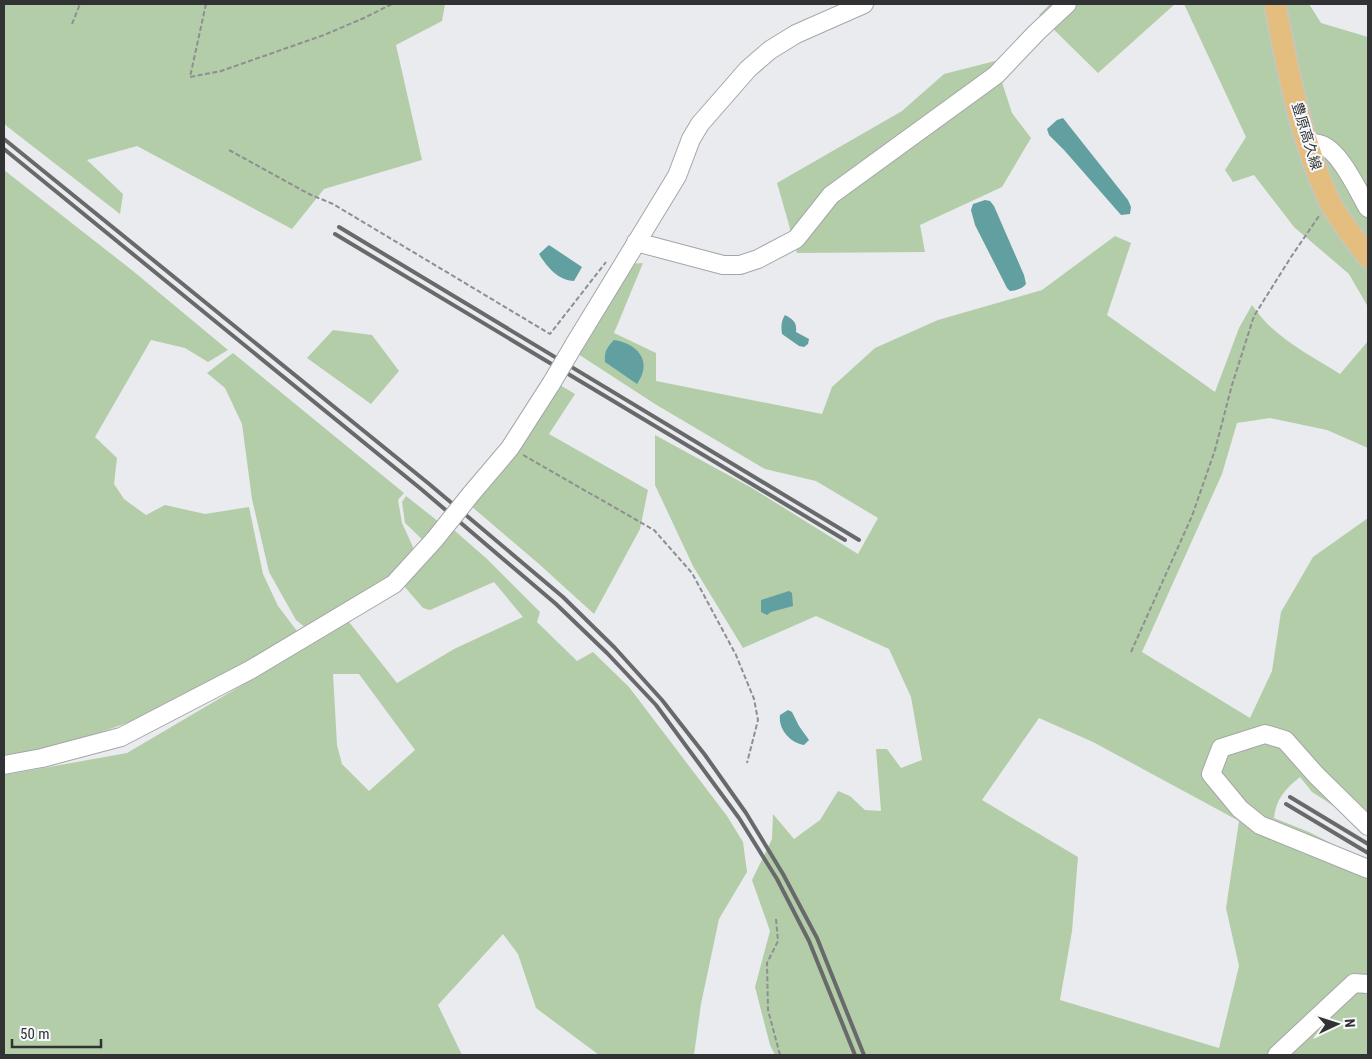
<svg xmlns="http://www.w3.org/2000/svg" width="1372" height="1059" viewBox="0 0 1372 1059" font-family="'Roboto Condensed','Noto Sans JP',sans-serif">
<rect width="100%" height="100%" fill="#e9ebee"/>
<path fill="#b3cda9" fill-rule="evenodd" d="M4,4H445L442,21L396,45L422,160L324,189L292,229L137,146L87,160L123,194L120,214L4,124Z
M1050,4H1175L1098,73L1039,15Z
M1184,4H1309L1321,23L1368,37V307L1349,274L1294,227L1254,175L1233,182L1225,170L1246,137Z
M995,61L1012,113L1031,138L1002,187L920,225L925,252L797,253L777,183L902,111L944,74Z
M4,170L133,271L228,350L208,362L185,348L151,340L95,437L117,458L114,484L124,499L146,515L165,505L205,514L249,507L263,574L278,606L300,635L138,719L51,750L4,757Z
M1115,236L1131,243L1107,315L1215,392L1239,328L1252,305C1273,337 1308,354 1340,374L1368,341V448L1327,430L1270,418L1237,423L1222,474L1142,652L1250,718L1272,671L1281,612L1313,557L1368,518V828L1312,792L1300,777C1285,789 1276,799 1274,818L1309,832L1368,862V1055H775L770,1045L755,987L770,931L752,880L772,839L773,814L794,839L820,820L838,791L850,796L865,810L881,811L876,749H887L901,768L922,760L911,697L889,649L816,616L743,648L693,566L655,485V435L752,488L858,554L878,518L816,481L765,469L655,404L578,354L630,264L643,263L614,333L656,353V381L822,414L832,387L875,348L938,320L1042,290ZM1039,718L1093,742L1239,821L1226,908L1239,966L1219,1048L1060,1000L1072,931L1078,857L982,800Z
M333,330L372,335L399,371L371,404L307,358Z
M233,353L404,493L398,500L402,523L413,547V557L392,581L306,628L296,620L269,572L252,499L242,424L225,388L207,373Z
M560,385L575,394L549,434L648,490L640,529L594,614L539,564L471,506Z
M406,496L439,522L426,543L405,523L402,502Z
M454,530L487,559L540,612L537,622L577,661L593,652L629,687L727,816L743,842L747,872L719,919L701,1004L694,1055H599L536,1008L518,954L503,934L438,1005L462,1055H4V775L127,753L349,622L397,683L454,649L523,617L494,582L430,610L423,608L404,586L418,566ZM333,674H359L415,750L369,791L342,764L337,745Z"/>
<path fill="#629fa1" d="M1063,118L1128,200L1131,207L1130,214L1121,215L1064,150L1049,135L1047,129L1057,120Z
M985,200L990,201L994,206L1024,275L1026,284C1022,289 1017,290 1010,291L1007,288L975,225L971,210L973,204Z
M549,245L582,267L574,281C559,281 547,267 539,254Z
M785,315C794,320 797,323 796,332L809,339L808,344L804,347L799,346L782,334C781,327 781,321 785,315Z
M614,340C638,344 653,361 637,384L605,362C604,352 607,347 614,340Z
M789,591L792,593L793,606L771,612L767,615L761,612V600Z
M788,710L792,712L799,726L809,740L804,745C790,743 778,729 780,715Z"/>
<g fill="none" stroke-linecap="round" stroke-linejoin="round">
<g stroke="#a4a6a8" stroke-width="20">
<path id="minor" d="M1307,143C1311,143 1315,143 1319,144C1339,148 1358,191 1368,208
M636,242L723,265H740L758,259L796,239L831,195L996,75L1036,33L1067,4
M574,345L677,176L691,139L700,124L748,69L770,50L796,34L864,4
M471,494L510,448L551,384
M4,765L42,758L121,737L250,670L394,584L435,539
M1368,826L1316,775L1285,740L1265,734L1221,748L1211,774L1240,809L1260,825L1368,869
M1277,1055L1354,983L1368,984"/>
</g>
<g stroke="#c5c6c6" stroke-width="24">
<path id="major" d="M1275,4C1288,70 1300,138 1329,200C1336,217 1357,241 1368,257"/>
</g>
<path stroke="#8e8f91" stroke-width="2" stroke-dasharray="5 2.5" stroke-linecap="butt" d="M206,4L190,77L221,71L324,35L364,18L392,4
M72,24L80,4
M229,150L309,194L333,204L550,334L606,262
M523,455L654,530L692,573L736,655L754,699L758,720L747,763
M1131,652L1192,516L1215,450L1232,385L1254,316L1291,257L1319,216
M776,919L778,941L767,963L768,1010L780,1055"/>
<use href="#minor" stroke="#fff" stroke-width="18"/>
<use href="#major" stroke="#e3be7f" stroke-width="21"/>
<path stroke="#68696b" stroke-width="4" d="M4,139L428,483L563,597L615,648L662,700L705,755L746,813L783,874L817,938L864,1055
M4,149L421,489L556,604L607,653L656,705L739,818L777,879L809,941L855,1055
M339,227L859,540
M335,234L845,540
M1290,797L1368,844
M1286,804L1368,853"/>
<g stroke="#a4a6a8" stroke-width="20" stroke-linecap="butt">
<path id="minor-bridge" d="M551,384L574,345
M435,539L471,494"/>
</g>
<use href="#minor-bridge" stroke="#fff" stroke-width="18"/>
</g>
<g text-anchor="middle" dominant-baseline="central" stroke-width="4" stroke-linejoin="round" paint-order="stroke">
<g font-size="14" fill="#313233" stroke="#f7f9fc">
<text transform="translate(1307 136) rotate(73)">豊原高久線</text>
</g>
</g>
<rect width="1372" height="1059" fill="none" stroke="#313233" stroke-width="10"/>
<g transform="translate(1337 1024) rotate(86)" stroke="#f7f9fc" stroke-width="4" paint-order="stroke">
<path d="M0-4L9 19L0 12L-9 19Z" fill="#313233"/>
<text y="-8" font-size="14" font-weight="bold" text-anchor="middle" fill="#313233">N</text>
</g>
<path d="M12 1039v8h89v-8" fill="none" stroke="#313233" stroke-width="2.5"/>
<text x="20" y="1039" font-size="15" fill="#313233" stroke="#f7f9fc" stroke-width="4" paint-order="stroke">50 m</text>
</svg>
